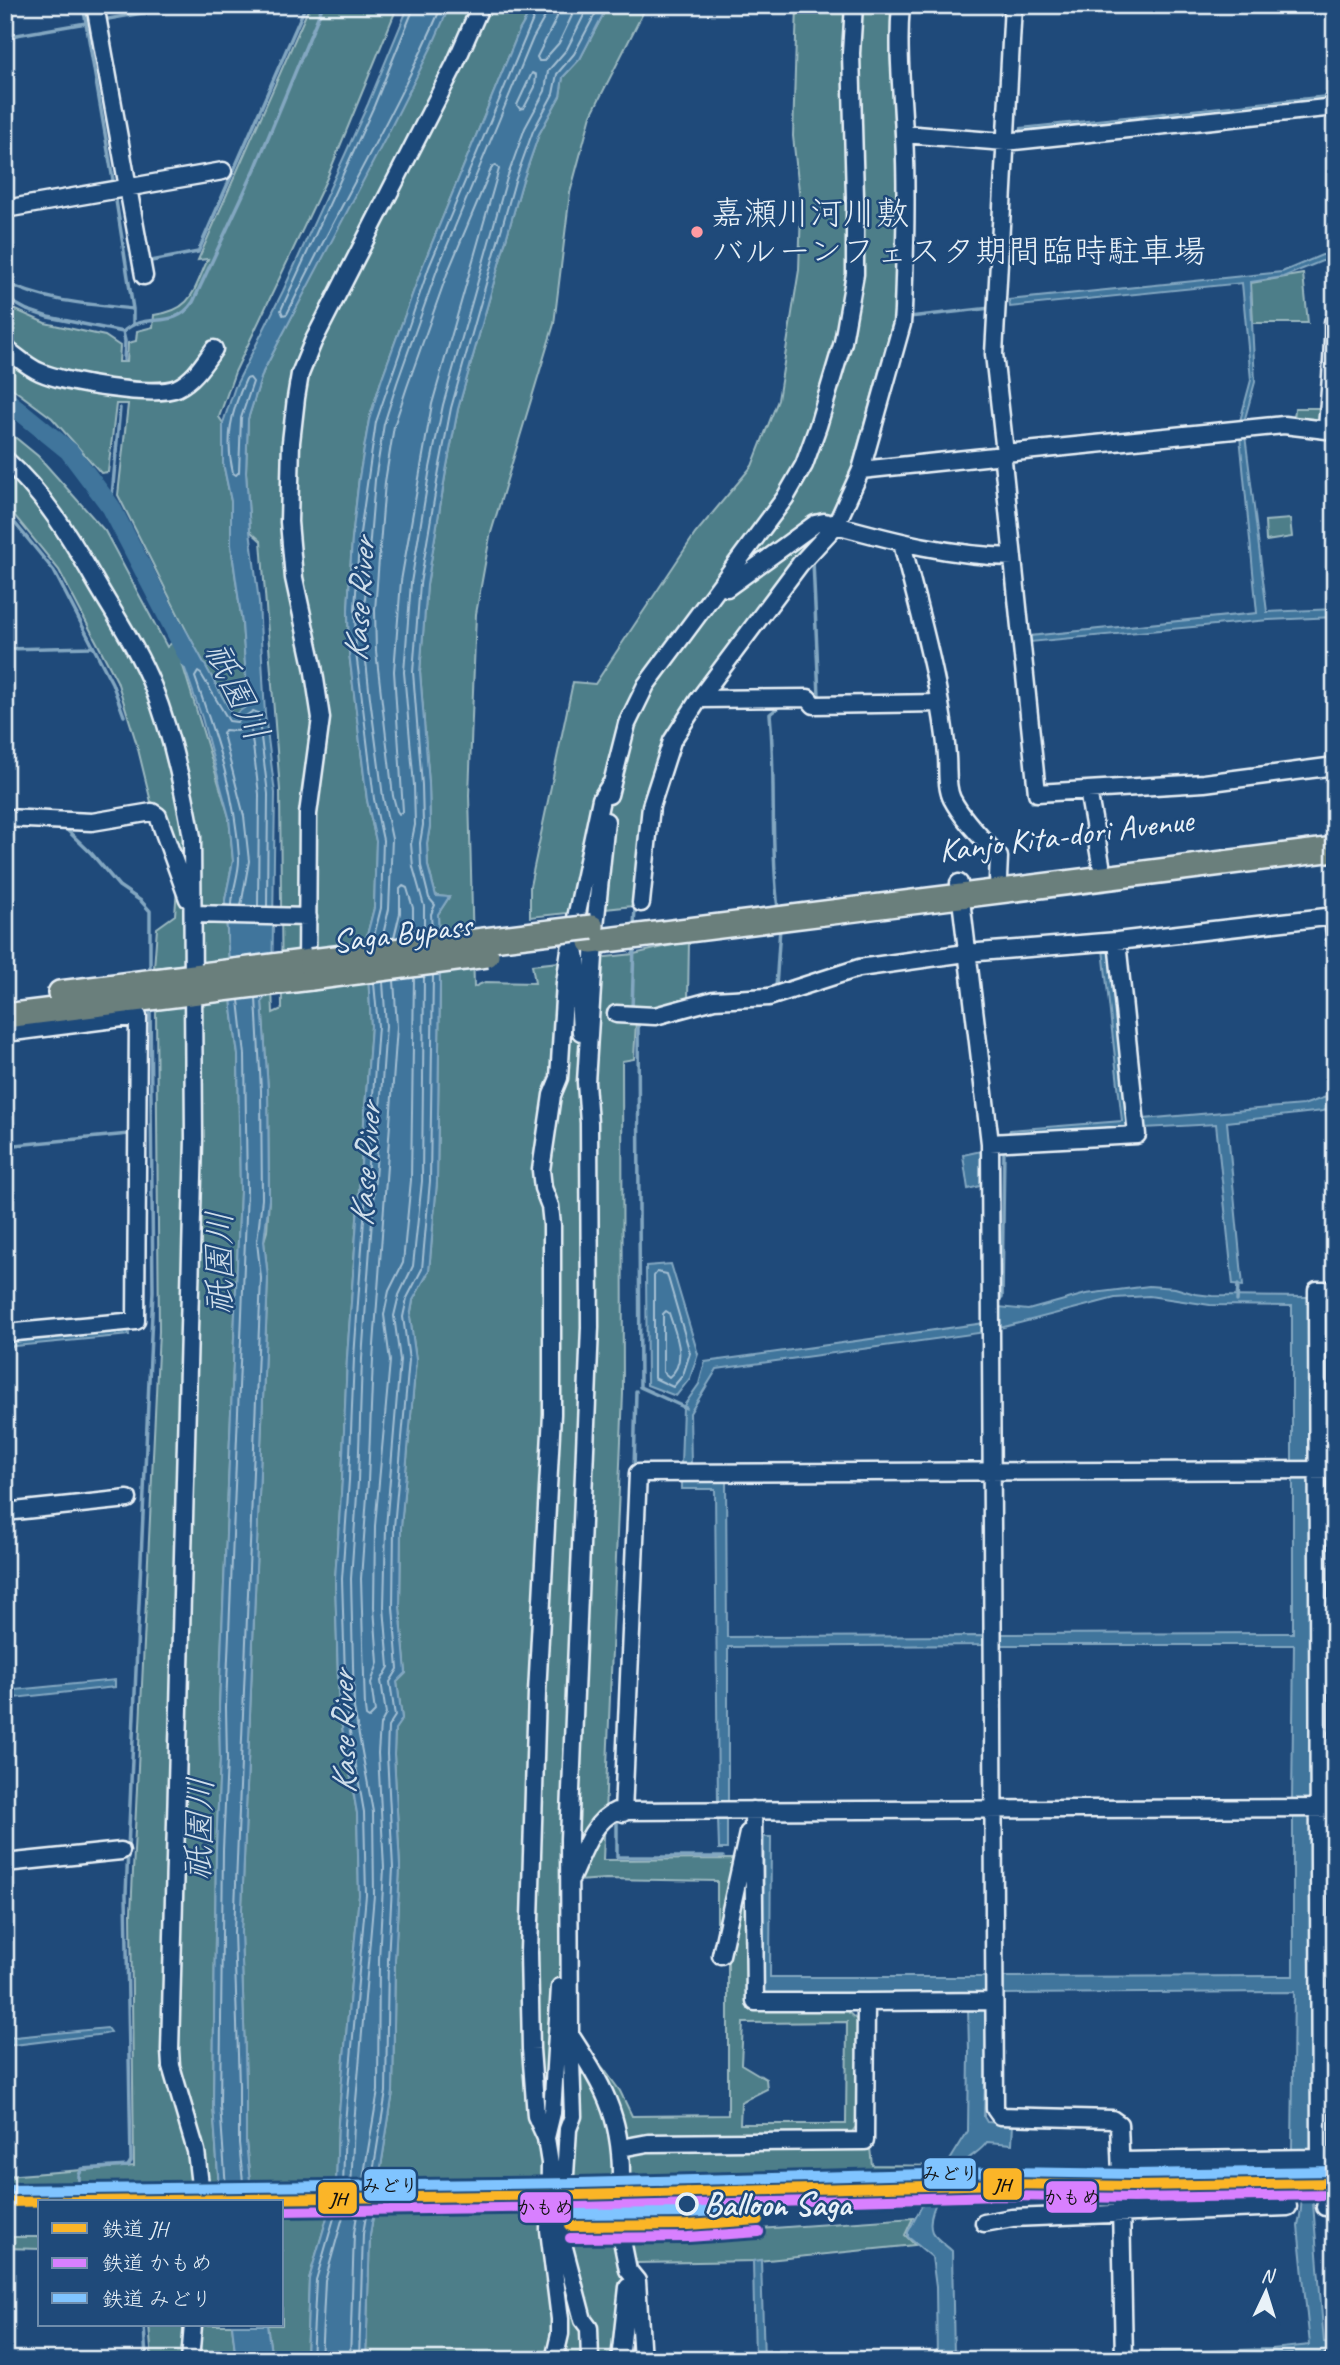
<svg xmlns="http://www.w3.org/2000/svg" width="1340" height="2365" viewBox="0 0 1340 2365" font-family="Caveat,'Klee One',sans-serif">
<rect width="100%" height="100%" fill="#1f4a7a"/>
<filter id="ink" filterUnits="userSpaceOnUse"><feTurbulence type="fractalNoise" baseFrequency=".0143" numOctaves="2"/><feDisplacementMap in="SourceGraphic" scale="14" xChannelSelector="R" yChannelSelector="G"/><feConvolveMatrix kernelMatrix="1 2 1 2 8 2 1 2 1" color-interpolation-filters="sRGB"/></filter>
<g filter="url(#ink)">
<path fill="#4e7e89" stroke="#9bb8c0" stroke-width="2" fill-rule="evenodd" d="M310,5H398L327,178L235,372L219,417L223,423V463L231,501V545L242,623L248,705L233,717L186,630L118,495L128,404H116L108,472L101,473L52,418L5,383V305L45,323L105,336L120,346L119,362H127L128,343L136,341L137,331L153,327L154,315C193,310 193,291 208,259L198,260Z
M430,5H534L519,31L423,265L382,378L369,420L359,478L352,539L348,610L349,653L367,800L376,841L374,908L366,939L371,1026L347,1358L342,1480L335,1579L339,1710L357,1813L359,1895L338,2123L336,2187L309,2279L306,2360H272L267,2325H282V2202H252L246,2142V2085L241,1932L268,1278L264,1241L267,1231L269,1199L268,1089L262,1001L272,988L273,1013L282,1009L280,790L261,541L250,531L246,472L248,419L263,372L324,254Z
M608,5H647L591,115L570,193L554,324L490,536L476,614L469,795L474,987L485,982L535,983L532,965L634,954L689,941L688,999L650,1009L636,1021L634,1059L622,1061L623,1394L603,1860L733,1859L749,1864L748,2009L846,2010L859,2022V2123L847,2138L870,2148L872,2165L942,2166L932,2177L542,2178L544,2234L759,2229L913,2218L905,2235L915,2245L758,2261L637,2263L632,2285L636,2360H366L370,2235L393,2092L395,1960L400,1867L394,1754L395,1729L402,1718L397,1682L406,1673L400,1607L401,1527L416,1360L410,1317L413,1300L429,1271L437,1182L440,982L438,914L449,897L436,896L428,866L427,843L430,826L429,784L420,672L427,585L446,471L458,409L522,183L539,134L560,96L563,77L580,59ZM606,1879L717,1881V1950L728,1953V2115L632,2116L620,2091L578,2034L577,1881ZM847,2022L846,2124H740L741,2102L767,2089L766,2079L741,2064L743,2023Z
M797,5H893L890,52L899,207L894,317L851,470L828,519L785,569L688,699L664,740L645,799L633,906L530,917V886L573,682L595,684L695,534L752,466L778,400L799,270L801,209L793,136Z
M1303,274L1308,323H1253L1251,283Z
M1295,408H1323L1324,424L1294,420Z
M5,429L38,456L105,531L167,647L175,640L229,817L233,861L225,900L232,1008L238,1055L240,1191L219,1707L220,1759L216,1850L213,2105L220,2202H190L189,2185L5,2190V2176L134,2166L131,1913L159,1331L156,1010L223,1000L220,960L154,968L157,928L175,915L179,860L161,807L151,802L137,745L117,681L59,570L5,504Z
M1290,519L1292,537L1266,541L1265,521Z
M5,2237H40V2249L5,2248Z
M149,2325H232L236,2360H152Z"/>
<path fill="#3f759c" stroke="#83a7c1" stroke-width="2" d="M409,5H450L432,46L383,143L263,372L248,419L246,472L250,531L259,602L265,715L275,793L272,988L262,1001L268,1089L269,1199L264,1241L268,1278L241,1932L246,2085V2142L252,2202H220L213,2105L216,1850L220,1759L219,1707L240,1191L238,1055L232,1008L225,900L233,861L229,817L202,718L175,640L186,630L233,716L248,705L242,623L231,545V501L223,463V423L235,387L283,291L368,104Z
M534,5H608L580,59L563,77L560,96L539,134L522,183L458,409L446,471L427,585L420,672L429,784L430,826L427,843L428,866L436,896L449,897L438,914L440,982L437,1182L429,1271L413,1300L410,1317L416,1360L401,1527L400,1607L406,1673L397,1682L402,1719L395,1729L394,1754L400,1867L395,1960L393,2092L370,2235L366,2360H306L309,2279L336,2187L338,2123L359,1895L357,1813L339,1710L335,1579L342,1480L347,1358L371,1026L366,939L374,908L376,841L367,800L349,653L348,610L352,539L359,478L369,420L382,378L423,265L519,31Z
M1335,95V103L1020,135L1021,128Z
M1335,254V260L1322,261L1283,277L1250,282L1255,382L1244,422L1240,421L1251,380L1242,283L1010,307L1009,300L1282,272L1322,255Z
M1245,435L1267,612L1335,609V617L1269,620L1030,642V636L1257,613L1240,436Z
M1111,948L1131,1128L1008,1136L1010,1130L1122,1121L1103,949Z
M1335,1094V1107L1323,1111L1227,1122L1243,1286L1233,1285L1216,1124L1144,1128V1119L1303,1105Z
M981,1151L980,1186L968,1189L963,1155Z
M671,1264L698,1354L690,1378L676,1396L647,1385L646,1266Z
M1149,1286L1175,1288L1195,1294L1212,1296L1308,1297L1310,1462L1292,1463V1306L1210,1305L1149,1296L1115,1298L1000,1328L999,1307L1028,1310L1086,1294Z
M985,1323L986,1332L717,1369L690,1413L691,1466L681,1465L683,1407L699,1384L705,1362Z
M128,1327L129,1335L5,1347V1339Z
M1293,1477H1311L1312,1801H1292L1294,1645H1000V1634L1293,1633Z
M682,1479L726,1480L727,1637L985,1636V1645L728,1647V1803H718L715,1489H682Z
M115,1680V1687L5,1699V1691Z
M1293,1816H1312L1313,2151L1292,2150L1294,1992L1002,1994V1977L1293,1976Z
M718,1817H727V1849H719Z
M764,1837H771L770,1977H986L985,1994H762Z
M968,2007H987L984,2117L987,2122L1013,2124L1012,2144L987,2142C981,2151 974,2153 967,2160C952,2173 924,2212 932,2232C935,2238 947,2246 952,2251L954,2358L1117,2354L1118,2360H937L936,2287L932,2257L908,2237V2232L937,2177L947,2165L968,2131L969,2051Z
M107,2028L110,2032L105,2034L5,2046V2038Z
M1295,2164H1313C1307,2174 1308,2191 1313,2203L1324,2343L1335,2346V2353L1276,2360H1130V2353L1272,2349L1310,2345L1298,2226C1302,2209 1305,2179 1295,2164Z
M761,2260L764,2360H755L753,2261Z
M232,2325H267L272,2360H236Z"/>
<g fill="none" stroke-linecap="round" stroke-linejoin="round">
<path stroke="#a4bfd3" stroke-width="2" d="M415,5L374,106L281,310L283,315L287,314L294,300C342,201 399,106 442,5
M559,5L557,17L537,57L539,61H543L559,43L577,5
M532,73L536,75L535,87L524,108L520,109L517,105Z
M496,165L499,169L432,404L401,581L394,671L403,811L399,814L397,811L393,796L376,651L375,610L385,482L394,426L407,387L447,274L492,167Z
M250,378L253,382L241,418L239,472L236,475L233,473C225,439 231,411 246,379Z
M232,905C232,889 240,873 239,857C236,795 215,735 195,677L198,672L201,674L229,721L237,722L253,711L258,713L268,794L267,906
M241,906L249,861L244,816L223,734L225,730L237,731L248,727L251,730L259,794L258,906
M432,933L431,914L435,905L429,898L421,866L420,843L423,825L422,785L413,672L420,584L439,470L451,408L515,181L533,131L553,94L557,74L574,54L600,5
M424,934V906L413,867L411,844L415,825L414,785L404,672L411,583L430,468L443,405L507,178L525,128L545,91L548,71L567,49L589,5
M394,938L400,913V889L403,886L407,888L413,908V935
M382,939L389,909L392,839L383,797L370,698L365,652L364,610L375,480L384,424L397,383L437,270L533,38L546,15L548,5
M373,940L381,908L383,840L374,799L362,699L356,653L355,610L359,540L376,422L429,267L539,5
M394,980L397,1027L373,1359L368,1482L361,1579L365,1708L366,1716L369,1718L375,1712L371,1683L378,1663L374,1607L375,1526L390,1361L384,1315L389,1291L403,1263L411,1180L414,978
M657,1272L667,1274L690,1353L683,1375L673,1387L654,1378V1276Z
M666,1311L669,1313C675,1333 689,1361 669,1377L663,1372V1314Z
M227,2202L220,2105L223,1850L227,1759L226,1707L247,1191L245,1055L239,1000
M245,2202L239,2143V2085L234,1932L261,1278L257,1242L262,1199L261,1090L256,998
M312,2360L316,2280L343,2187L345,2123L366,1895L364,1812L346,1709L342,1579L349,1480L354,1358L378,1026L374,983
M321,2360L325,2281L351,2188L354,2124L374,1895L373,1812L354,1708L351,1579L358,1481L362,1359L386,1026L383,982
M350,2360L354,2233L378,2091L379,1959L384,1868L378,1753L380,1725L386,1714L381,1681L389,1667L384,1607L386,1527L400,1360L394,1316L399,1295L413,1266L422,1181L424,976
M359,2360L363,2234L386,2092L388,1960L393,1868L387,1754L388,1727L395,1716L390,1682L398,1669L393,1607L394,1527L409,1360L403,1317L407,1298L422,1269L430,1181L433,975
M1154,2360L1293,2354L1297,2360"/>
<path stroke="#83a7c1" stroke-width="3.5" d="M83,5L114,186
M108,19L188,5
M5,37L86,23
M146,262L198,252L306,5
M5,282C44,302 90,304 133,309L115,194
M5,298L27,310L48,317L123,332
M133,309V323
M909,317L991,308
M123,332C146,310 173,332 193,302L255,169L323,5
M123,332L125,341L124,360
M111,507L120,408
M5,511L54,571L112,683L124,716
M813,561L819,696
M5,649L92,647
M1031,794L1032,802L1059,800
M56,828L66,829L91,853L119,886L141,901L150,911V972
M778,909C770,844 776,779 770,714L780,706
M634,927L635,907
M776,988L780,927
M729,991L773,988
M632,1010L634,945
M638,1019L640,1387L686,1408
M5,1146L129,1134
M1002,1298L1004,1147
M1237,1301L1238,1285
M634,1470L636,1391
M617,1817V1857H723
M79,2183V2175L82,2169L128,2166L131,2161L126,1894L153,1291L150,1007
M144,2325L146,2360"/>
<path stroke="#3f759c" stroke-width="19" d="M5,399L69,451L111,507L190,660"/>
<path stroke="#3d638d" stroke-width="16" stroke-dasharray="16 8" stroke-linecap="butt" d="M621,2174L622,2240
M1121,2175V2203"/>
<g stroke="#e8f1f8" stroke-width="21">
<path id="minor" d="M95,5L144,276
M1013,5L994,354L1005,453L1284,425L1335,431
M904,134L1005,142L1335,107
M5,209L223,171
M5,348C16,356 28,367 40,372C65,383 154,398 177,388C194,380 204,363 214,349
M1327,430C1329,394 1334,358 1333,322
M5,459C43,493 69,535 94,579C114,614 138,649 153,687C172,735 183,786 192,837L194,1139L170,2050L171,2066L196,2151L202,2202
M861,470L902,324L903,310C905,251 907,192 904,134C902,90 897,49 901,5
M902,543C915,597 931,649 940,704C943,721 946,739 947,757C948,770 946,787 952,799C963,820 983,839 999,857L998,878
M1013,557C952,556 894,541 836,525L861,470L994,456L1005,453L1003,461L1037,793L1204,783L1335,766
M699,699L808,698L814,705L940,703
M1088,790L1101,864
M609,795L627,724L646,685L785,498L804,465L818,426L843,342L855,274V197L851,53L854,5
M5,818L92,822L152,812L158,816L188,899
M959,883L990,1143L995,2109L1000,2116L1112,2119L1119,2124L1121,2175
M641,903L651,806L672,741L699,699L800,564L836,525L824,522L815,524L727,588
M193,914L308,917
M1333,916L1335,937
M595,927L606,821
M575,949L577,959L581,1032
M307,971L308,814L321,718L313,666L294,578L289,522L291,442L296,398L300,374L313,342L455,64L481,5
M616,1014L655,1016L714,1000L769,997L859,968L966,953L1117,941L1335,916
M5,1033L138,1016L136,1321L5,1333
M990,1143L1137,1135L1117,941
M5,1512L128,1499
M753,1810L755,2002H866
M623,1813L638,1473L1335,1470
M5,1863L121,1851
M571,1878C582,1855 592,1821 616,1811L1335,1808
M721,1955L748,1833
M571,2036C602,2084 621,2115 621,2174
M546,2138L552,2113L560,1987
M621,2148L648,2143L865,2141L866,2002L994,2001
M1121,2161L1320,2158L1317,1290H1335
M1121,2205L1124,2360
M1325,2207L1335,2206
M984,2223L1012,2218L1288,2207
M622,2240L628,2270L637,2281L642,2360
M190,2360L193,2325
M554,2360L560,2334V2319L549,2230L550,2163L546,2138L536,2116L531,2049L529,1952L537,1693L552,1414V1225L550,1206L543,1188L541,1170L552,1095L559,1078L565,983L572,937L601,799L610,785
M590,2360L589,2328L583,2320L561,2236L568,2129L573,2116L570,2034L569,1839L590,1327L589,1123L586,1082L595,941
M620,2360L628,2287
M1332,2360L1335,2359"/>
</g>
<g stroke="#e8f1f8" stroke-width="28">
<path id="highway" d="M591,942C839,911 1087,881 1335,849
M60,993L311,961
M5,1016L311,978"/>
</g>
<use href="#minor" stroke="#1f4a7a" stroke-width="16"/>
<use href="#highway" stroke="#6b7f7c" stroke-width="23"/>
<g stroke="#e8f1f8" stroke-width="28" stroke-linecap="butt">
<path id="highway-bridge" d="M311,961L592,927
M311,978L487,955"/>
</g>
<use href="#highway-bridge" stroke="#6b7f7c" stroke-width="23"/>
<g stroke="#1f4a7a" stroke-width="16">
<path id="rail-1" d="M5,2202L578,2195L1002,2184L1133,2186L1335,2183
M570,2226L688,2225L758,2220"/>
</g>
<g stroke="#1f4a7a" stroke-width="16">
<path id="rail-2" d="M282,2211L578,2207L1002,2196L1133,2198L1335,2195
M570,2238L688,2237L759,2232"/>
</g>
<g stroke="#1f4a7a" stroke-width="16">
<path id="rail-3" d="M5,2190L578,2183L1002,2172L1133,2174L1335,2171
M570,2214L688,2213L757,2208"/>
</g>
<use href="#rail-1" stroke="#fbb528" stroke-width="10"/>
<use href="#rail-2" stroke="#d880ff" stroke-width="10"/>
<use href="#rail-3" stroke="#80c4ff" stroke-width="10"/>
</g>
</g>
<circle fill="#ff9aa2" stroke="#1f4a7a" stroke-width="2.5" cx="697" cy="232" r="7"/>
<circle fill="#1f4a7a" stroke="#e8f1f8" stroke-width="3.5" cx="687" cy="2204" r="10"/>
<g text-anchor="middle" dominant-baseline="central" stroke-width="5" stroke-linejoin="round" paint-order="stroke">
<g font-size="33" fill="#e8f1f8" stroke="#1f4a7a" text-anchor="start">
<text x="711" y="213">嘉瀬川河川敷<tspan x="711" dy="38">バルーンフェスタ期間臨時駐車場</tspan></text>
</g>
<g font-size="33" fill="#e8f1f8" stroke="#1f4a7a">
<text transform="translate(1066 835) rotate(-7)">Kanjo Kita-dori Avenue</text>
<text transform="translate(402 933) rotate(-7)">Saga Bypass</text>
</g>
<g font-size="33" font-weight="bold" fill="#e8f1f8" stroke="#1f4a7a" text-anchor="start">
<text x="704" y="2204">Balloon Saga</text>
</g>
<g font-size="35" font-style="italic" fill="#cfdeea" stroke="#1f4a7a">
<text transform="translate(359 600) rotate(-86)">Kase River</text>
<text transform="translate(237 691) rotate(65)">祇園川</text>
<text transform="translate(365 1165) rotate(-86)">Kase River</text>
<text transform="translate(219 1263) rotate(-90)">祇園川</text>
<text transform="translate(343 1733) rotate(-91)">Kase River</text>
<text transform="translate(199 1829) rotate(-88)">祇園川</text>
</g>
</g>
<g stroke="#1f4a7a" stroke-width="2.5">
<rect x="923" y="2157" width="54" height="33" rx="7" fill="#80c4ff"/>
<rect x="982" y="2167" width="41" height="34" rx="7" fill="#fbb528"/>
<rect x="363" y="2168" width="54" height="34" rx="7" fill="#80c4ff"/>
<rect x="1045" y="2180" width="53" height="34" rx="7" fill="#d880ff"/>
<rect x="317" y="2181" width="41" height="34" rx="7" fill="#fbb528"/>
<rect x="519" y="2191" width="53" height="33" rx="7" fill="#d880ff"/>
</g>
<g font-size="19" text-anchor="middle" font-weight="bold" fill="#111">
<text x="950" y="2180">みどり</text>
<text x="1002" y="2191">JH</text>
<text x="390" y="2192">みどり</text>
<text x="1072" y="2204">かもめ</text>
<text x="338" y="2205">JH</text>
<text x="545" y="2214">かもめ</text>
</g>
<rect width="1340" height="2365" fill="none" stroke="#1f4a7a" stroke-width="28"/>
<rect x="14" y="14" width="1312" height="2337" fill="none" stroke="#e8f1f8" stroke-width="2.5" filter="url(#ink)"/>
<rect x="38" y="2200" width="245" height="126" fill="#1f4a7a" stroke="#6f8dac" stroke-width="2"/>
<rect x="52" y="2223" width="35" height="10" fill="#fbb528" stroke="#6f8dac" stroke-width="2"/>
<text x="102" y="2236" font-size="21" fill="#e8f1f8">鉄道 JH</text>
<rect x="52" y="2258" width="35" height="10" fill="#d880ff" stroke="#6f8dac" stroke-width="2"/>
<text x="102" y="2270" font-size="21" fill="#e8f1f8">鉄道 かもめ</text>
<rect x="52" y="2293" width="35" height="10" fill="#80c4ff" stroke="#6f8dac" stroke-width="2"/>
<text x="102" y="2306" font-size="21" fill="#e8f1f8">鉄道 みどり</text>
<g transform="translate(1266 2292) rotate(4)" stroke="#1f4a7a" stroke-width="5" paint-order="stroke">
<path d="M0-5L12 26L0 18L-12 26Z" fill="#e8f1f8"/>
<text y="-10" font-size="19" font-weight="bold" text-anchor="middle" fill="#e8f1f8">N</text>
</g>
</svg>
